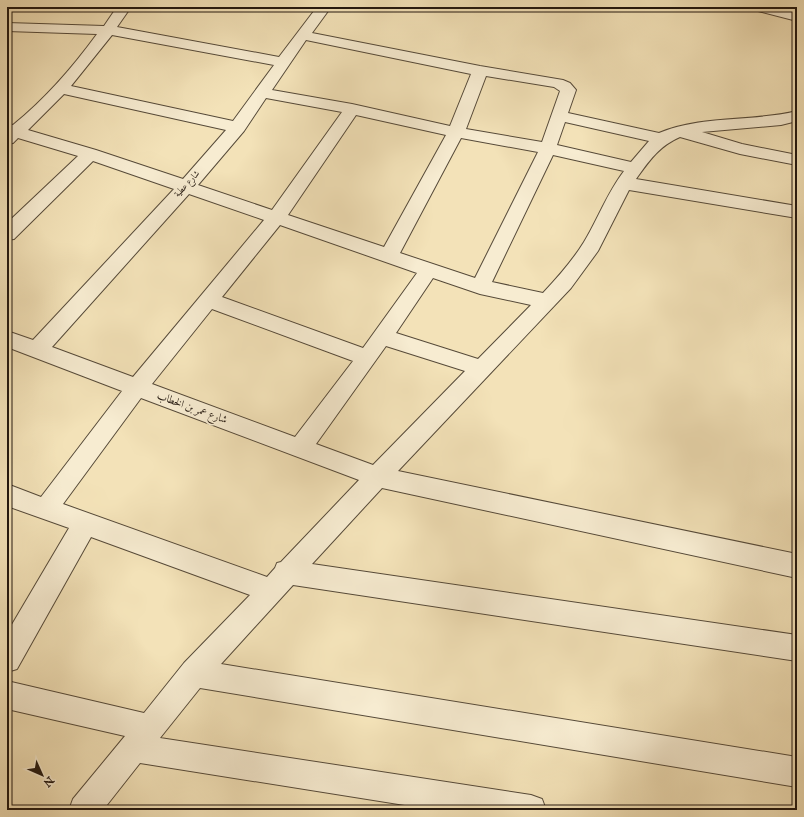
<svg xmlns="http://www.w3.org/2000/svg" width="804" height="817" viewBox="0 0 804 817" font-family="'IM FELL English',Amiri,serif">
<rect width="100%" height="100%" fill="#f3e2b8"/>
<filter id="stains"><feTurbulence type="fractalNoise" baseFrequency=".005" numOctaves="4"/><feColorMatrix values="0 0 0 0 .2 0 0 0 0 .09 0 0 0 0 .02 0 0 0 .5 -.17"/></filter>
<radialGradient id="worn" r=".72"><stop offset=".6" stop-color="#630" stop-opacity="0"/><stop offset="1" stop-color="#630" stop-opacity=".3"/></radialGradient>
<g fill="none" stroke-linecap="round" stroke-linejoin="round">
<g stroke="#564a39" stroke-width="2">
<path id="street" d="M117,7H131L117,27L279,57L317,7H331L312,33L480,66L563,80L570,83L576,90L568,113L659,133C702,115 752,122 797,111V121L781,125L702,132L742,144L797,155V165L740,154L680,137C659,146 649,161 636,179L797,206V218L629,190L598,251L571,288L398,471L797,554V578L382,488L312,564L797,635V661L293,585L221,664L797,757V787L200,688L160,738L531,795L542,799L546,810H436L140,763L103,810H69L73,799L125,736L7,709V681L144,713L184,663L250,595L91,537L17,669L7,672V633L69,528L7,506V484L41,497L122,391L7,347V331L33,340L174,189L93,161L14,239L7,240V223L78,156L18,138L13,143L7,144V124L13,125C45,99 73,67 97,34L7,31V23L104,26ZM112,35L274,65L233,121L71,86ZM306,40L471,74L450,126L352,104L272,90ZM486,76L554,87L560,91L542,142L466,129ZM64,94L226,130L183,179L96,150L28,130ZM266,98L342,112L272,210L198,185L244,131ZM356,115L446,135L384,247L288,215ZM565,122L649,141L631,162L557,145ZM461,138L538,152L475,278L400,253ZM553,155L624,171C607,193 598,219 584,242C573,260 558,277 543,293L492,282ZM189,194L264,220L133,377L52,347ZM280,225L417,273L363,348L222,297ZM433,278L480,294L531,305L478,359L396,333ZM212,309L353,361L295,437L152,384ZM386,346L465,371L373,465L316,444ZM141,398L359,480L281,562L277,563L275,568L267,577L63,504Z
M752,7H775L797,13V21L754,10Z"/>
</g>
<use href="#street" fill="#f7ecd1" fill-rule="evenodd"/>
</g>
<g text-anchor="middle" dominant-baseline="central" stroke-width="3.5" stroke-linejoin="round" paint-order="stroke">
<g font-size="9" fill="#22170f" stroke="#f7ecd1">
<text transform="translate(187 184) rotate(-47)">شارع عطية</text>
</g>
<g font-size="11" fill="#22170f" stroke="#f7ecd1">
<text transform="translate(192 408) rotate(20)">شارع عمر بن الخطاب</text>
</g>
</g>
<rect width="804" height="817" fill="none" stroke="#f3e2b8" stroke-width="24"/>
<rect x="8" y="8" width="788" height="801" fill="none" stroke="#22170f" stroke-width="2"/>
<rect x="12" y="12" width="780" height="793" fill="none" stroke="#22170f"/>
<g transform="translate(42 775) rotate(135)" stroke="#f7ecd1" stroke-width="3" paint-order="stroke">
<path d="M0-3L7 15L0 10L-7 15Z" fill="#22170f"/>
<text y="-6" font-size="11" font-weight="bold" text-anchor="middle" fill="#22170f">N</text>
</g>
<rect width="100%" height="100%" filter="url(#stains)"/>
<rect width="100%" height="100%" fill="url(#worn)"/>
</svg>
